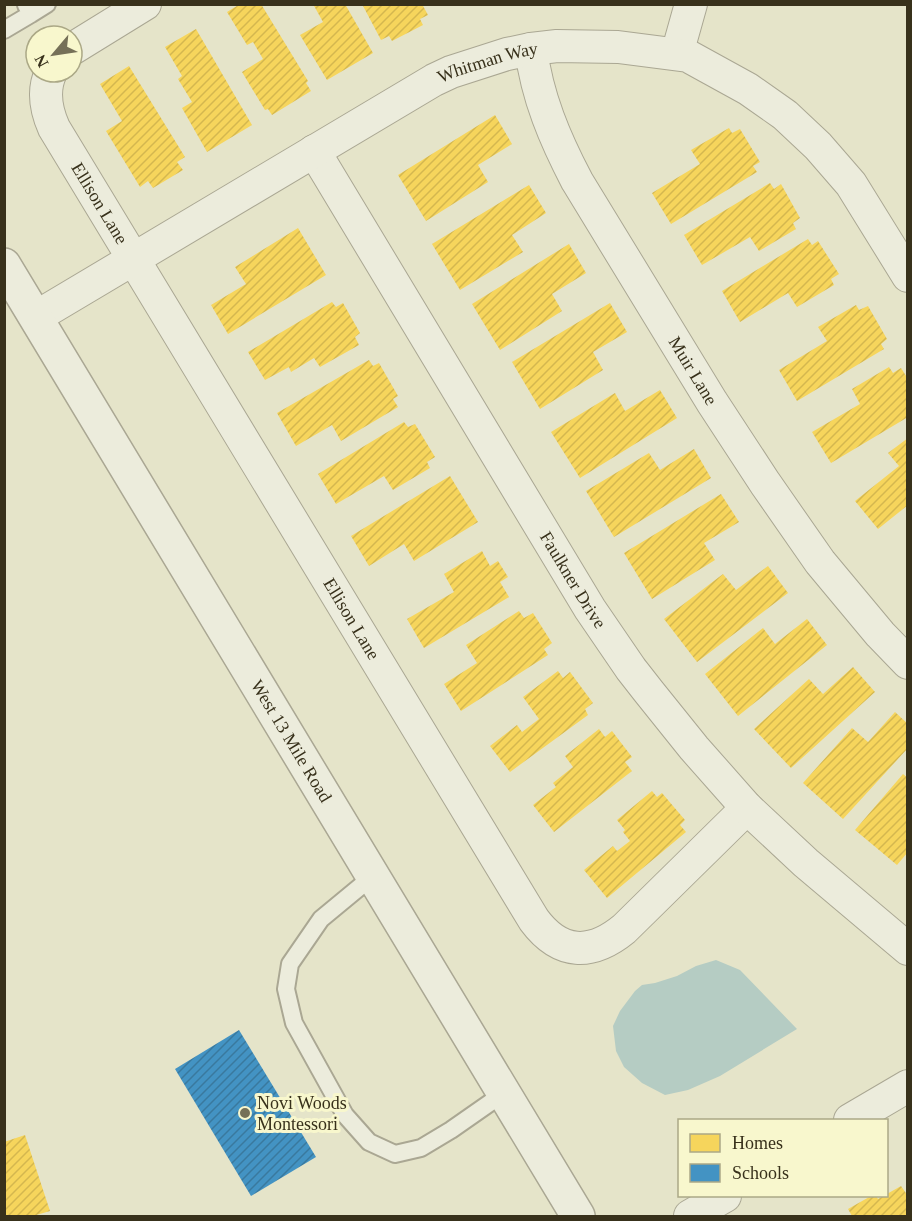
<svg xmlns="http://www.w3.org/2000/svg" width="912" height="1221" viewBox="0 0 912 1221" font-family="'Times New Roman',serif">
<defs>
<pattern id="homes-hatch" width="6" height="6" patternUnits="userSpaceOnUse" patternTransform="scale(1.5)"><rect width="6" height="6" fill="#f6d55c"/><path d="M-1 1l2-2M0 6l6-6M5 7l2-2" fill="none" stroke="#d4b74f"/></pattern>
<pattern id="schools-hatch" width="6" height="6" patternUnits="userSpaceOnUse" patternTransform="scale(1.5)"><rect width="6" height="6" fill="#4393c3"/><path d="M-1 1l2-2M0 6l6-6M5 7l2-2" fill="none" stroke="#39799e"/></pattern>
</defs>
<rect width="100%" height="100%" fill="#e5e4c9"/>
<path fill="#b5ccc3" d="M716,960L740,970L797,1029L720,1076L688,1090L665,1095L642,1083L624,1067L616,1051L613,1026L620,1011L635,991L642,985L655,983L677,976L696,966Z"/>
<path fill="url(#homes-hatch)" d="M240,4H261L308,81L306,83L311,91L272,115L268,109L265,110L242,72L263,59L253,42L247,45L227,12Z
M313,4H345L373,53L327,80L300,35L323,22Z
M362,4H422L428,15L420,19L423,25L392,41L389,36L381,40Z
M196,29L252,125L207,152L182,108L192,102L178,79L182,76L165,47Z
M129,66L185,157L177,162L183,170L153,188L148,181L140,187L106,131L122,121L100,84Z
M495,115L512,144L478,165L488,182L426,221L398,175Z
M729,128L732,133L740,129L760,162L753,166L757,172L671,224L652,193L700,164L691,150Z
M770,183L774,189L781,184L800,218L793,223L796,229L759,251L750,237L702,265L684,235Z
M529,185L546,213L512,235L523,252L460,290L432,244Z
M298,228L326,275L228,334L211,305L246,284L235,267Z
M808,239L812,245L818,241L839,274L831,279L834,285L797,307L788,293L740,322L722,291Z
M569,244L586,273L552,294L562,311L500,350L472,304Z
M332,302L336,307L343,303L360,333L355,337L359,345L320,367L314,358L291,372L289,367L265,380L248,352Z
M610,303L627,332L593,352L603,370L540,409L512,362Z
M856,305L859,310L868,306L887,339L881,344L884,349L797,401L779,370L827,341L818,327Z
M369,360L373,366L379,363L398,396L393,399L398,407L341,441L332,425L296,446L277,413Z
M889,367L893,373L901,368L908,379V417L831,463L812,432L860,404L852,389Z
M660,390L677,418L580,478L551,432L615,393L625,411Z
M404,422L408,427L415,424L435,457L427,462L430,468L393,490L384,476L336,504L318,474Z
M908,438V505L878,529L855,501L899,466L888,453Z
M694,449L711,478L614,537L586,491L649,453L660,470Z
M450,476L478,522L414,561L404,544L369,566L351,536Z
M721,494L739,522L704,543L715,560L652,599L624,553Z
M482,551L490,566L498,561L508,577L500,582L509,597L424,648L407,619L454,592L444,574Z
M768,566L788,593L697,662L664,619L723,574L736,590Z
M519,611L524,618L533,613L552,643L544,649L548,655L461,711L444,684L477,663L466,645Z
M807,619L827,645L738,716L705,674L763,628L775,644Z
M853,667L875,692L791,768L754,729L809,679L823,694Z
M558,671L563,678L570,672L593,703L585,709L588,715L510,772L490,746L517,725L522,732L539,719L523,697Z
M895,712L908,724V748L843,819L803,783L852,728L868,742Z
M599,729L605,737L612,731L632,757L625,762L632,771L554,832L533,805L556,787L553,783L573,767L565,756Z
M903,774L908,778V852L897,865L855,830Z
M652,791L657,797L662,793L685,820L680,825L686,832L607,898L584,870L613,846L617,851L630,841L623,832L625,830L617,820Z
M25,1135L50,1211L33,1216H4V1142Z
M901,1186L908,1196V1216H852L848,1209L871,1196H876L878,1199Z"/>
<path fill="url(#schools-hatch)" d="M239,1030L316,1157L251,1196L175,1069Z"/>
<g fill="none" stroke-linecap="round" stroke-linejoin="round">
<g stroke="#aaa793" stroke-width="20">
<path id="service" d="M26,5L31,14L47,4
M4,30L31,14
M373,876L321,919L290,964L286,989L294,1023L345,1115L369,1142L395,1154L421,1148L451,1130L504,1093"/>
</g>
<g stroke="#aaa793" stroke-width="34">
<g id="minor">
<path d="M72,49L145,4"/>
<path id="s1" d="M531,49C537,97 555,139 577,181L712,402L765,483L820,562L880,634L908,663"/>
<path d="M677,54L691,4"/>
<path id="s2" d="M51,72C42,91 46,110 54,128L534,920C560,955 591,956 624,929L747,808"/>
<path id="s3" d="M314,151L590,609L631,669L649,692L694,748L747,808L806,863L908,949"/>
<path id="s4" d="M36,317L434,80L451,72L507,54L531,49L557,46L618,47L688,56L748,89L785,115L818,146L851,184L908,276"/>
<path d="M850,1120L908,1086"/>
<path d="M690,1216L725,1196"/>
</g>
</g>
<g stroke="#aaa793" stroke-width="36">
<g id="tertiary">
<path id="s5" d="M4,265L578,1216"/>
</g>
</g>
<use href="#service" stroke="#ececdc" stroke-width="16"/>
<use href="#minor" stroke="#ececdc" stroke-width="32"/>
<use href="#tertiary" stroke="#ececdc" stroke-width="33"/>
</g>
<circle fill="#757058" stroke="#f8f7cd" stroke-width="2" cx="245" cy="1113" r="6"/>
<g text-anchor="middle" dominant-baseline="central" stroke-width="6" stroke-linejoin="round" paint-order="stroke">
<g font-size="18" fill="#38311b" stroke="#f8f7cd">
<text stroke="none"><textPath href="#s4" startOffset="520">Whitman Way</textPath></text>
<text stroke="none"><textPath href="#s2" startOffset="146">Ellison Lane</textPath></text>
<text stroke="none"><textPath href="#s1" startOffset="363">Muir Lane</textPath></text>
<text stroke="none"><textPath href="#s3" startOffset="501">Faulkner Drive</textPath></text>
<text stroke="none"><textPath href="#s2" startOffset="632">Ellison Lane</textPath></text>
<text stroke="none"><textPath href="#s5" startOffset="556">West 13 Mile Road</textPath></text>
</g>
<g font-size="18" fill="#38311b" stroke="#f8f7cd" text-anchor="start">
<text x="257" y="1103">Novi Woods<tspan x="257" dy="21">Montessori</tspan></text>
</g>
</g>
<rect width="912" height="1221" fill="none" stroke="#38311b" stroke-width="12"/>
<rect x="678" y="1119" width="210" height="78" fill="#f8f7cd" stroke="#aba886" stroke-width="1.5"/>
<rect x="690" y="1134" width="30" height="18" fill="#f6d55c" stroke="#aba886" stroke-width="1.5"/>
<text x="732" y="1149" font-size="18" fill="#38311b">Homes</text>
<rect x="690" y="1164" width="30" height="18" fill="#4393c3" stroke="#aba886" stroke-width="1.5"/>
<text x="732" y="1179" font-size="18" fill="#38311b">Schools</text>
<g transform="translate(54 54) rotate(241)"><circle r="28" fill="#f8f7cd" stroke="#aba886" stroke-width="1.5"/>
<path d="M0-4.5L10 22L0 15L-10 22Z" fill="#757058"/>
<text y="-9" font-size="16" font-weight="bold" text-anchor="middle" fill="#38311b">N</text>
</g>
</svg>
